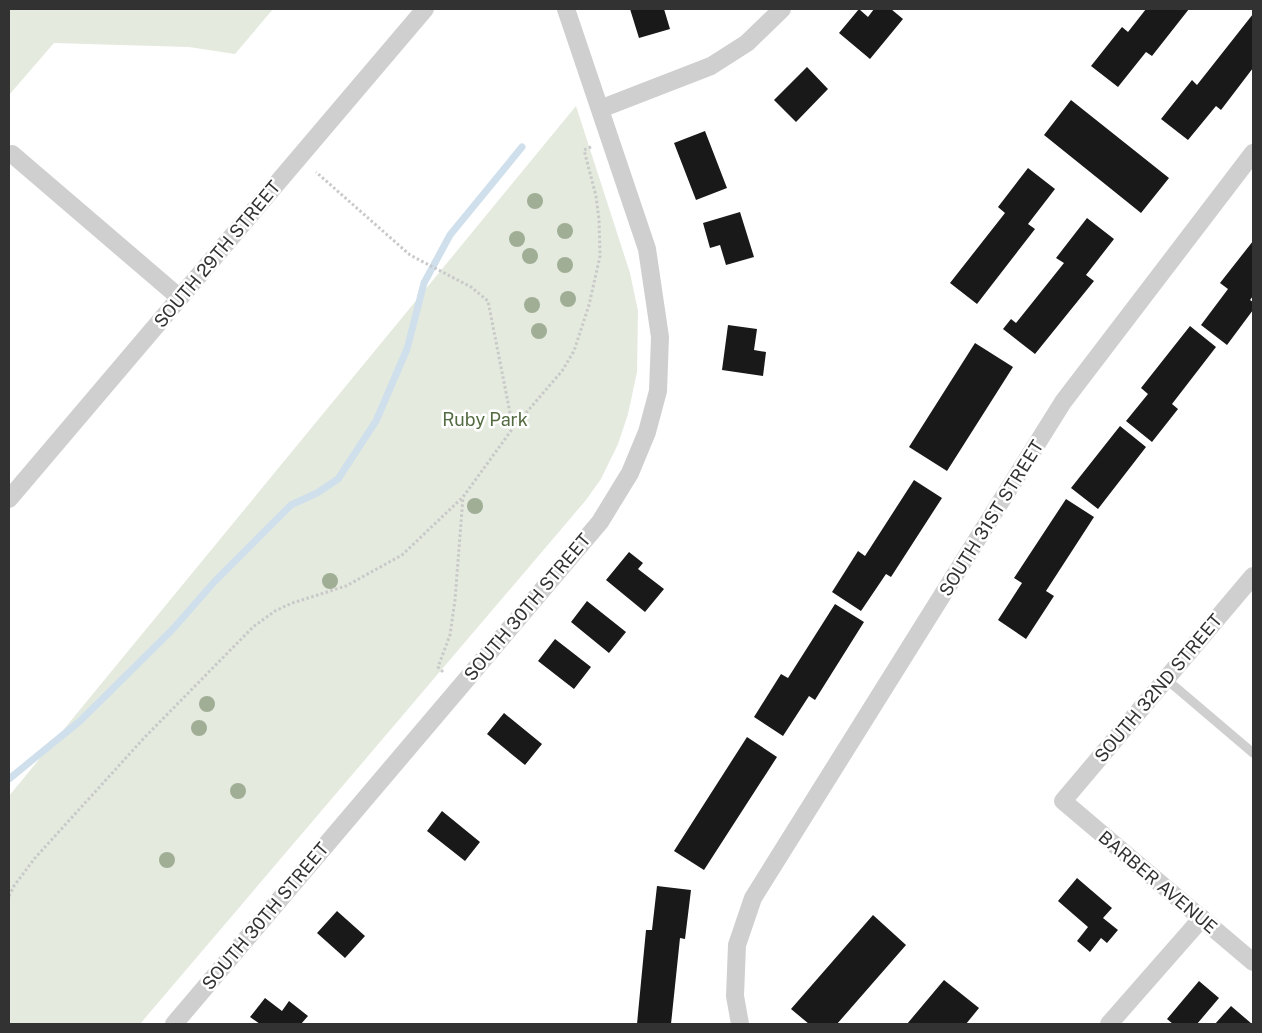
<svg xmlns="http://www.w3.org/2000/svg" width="1262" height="1033" viewBox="0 0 1262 1033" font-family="'Public Sans',sans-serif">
<rect width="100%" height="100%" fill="#fff"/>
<path fill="#e4eade" d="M9,9H273L235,54L189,47L54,43L9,95Z
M576,106L630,273L638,311L637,372L628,414L618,444L601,479L586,500L140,1024H9V796Z"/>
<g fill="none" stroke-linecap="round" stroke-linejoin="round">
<path stroke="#cfdfeb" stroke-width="7" d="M9,779L80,721L172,630L215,581L291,505L317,493L338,479L376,421L407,349L424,283L450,235L522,147"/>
</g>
<path fill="#191919" d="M630,9H664L670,29L639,38Z
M859,9L868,17L874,9H891L903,19L870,59L839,33Z
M1146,9H1189L1152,56L1146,52L1118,87L1091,66L1122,27L1128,32Z
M1253,14V68L1221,110L1216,106L1188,140L1161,119L1192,80L1197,85Z
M807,67L828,89L796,122L774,100Z
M1071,100L1169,178L1141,213L1044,135Z
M705,131L727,188L696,200L674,143Z
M1028,168L1055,189L1028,224L1035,229L977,304L950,283L1005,213L998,207Z
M740,212L754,257L726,265L720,245L710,248L703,223Z
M1087,218L1114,239L1086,275L1094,281L1035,354L1003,329L1011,319L1016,323L1064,263L1056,258Z
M1253,241V296L1250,300L1253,302V310L1227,345L1201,325L1228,289L1220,283Z
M728,325L757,329L754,350L766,352L763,376L722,370Z
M1190,326L1216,347L1172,404L1178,409L1152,442L1126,421L1148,394L1141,388Z
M975,343L1013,367L947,471L909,447Z
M1120,426L1146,447L1098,509L1071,488Z
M914,480L942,498L891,577L886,574L861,611L832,592L858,551L865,556Z
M1066,499L1094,517L1046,591L1054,596L1026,639L998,620L1022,583L1014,578Z
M629,552L643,563L638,569L664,589L645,612L606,580Z
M587,601L626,632L609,653L571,622Z
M835,604L864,622L815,700L809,696L783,736L754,717L781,674L788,678Z
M555,639L591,667L574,689L538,661Z
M504,713L542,744L525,765L487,734Z
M747,737L777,757L704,870L674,851Z
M442,811L480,842L465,861L427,831Z
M1077,878L1112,908L1103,918L1118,930L1107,943L1101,938L1090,952L1077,941L1088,927L1058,901Z
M657,886L691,890L685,939L680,938L671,1024H637L646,930H652Z
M337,911L365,936L345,958L317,933Z
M873,915L906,945L837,1024H809L791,1009Z
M944,980L979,1008L966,1024H907Z
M1199,981L1219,998L1197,1024H1173L1167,1019Z
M265,998L282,1011L289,1001L308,1016L301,1024H260L250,1017Z
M1231,1006L1252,1024H1215Z"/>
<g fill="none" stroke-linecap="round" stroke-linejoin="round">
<path stroke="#c9c9c9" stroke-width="3" stroke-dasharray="2.5 2.5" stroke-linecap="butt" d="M513,428L562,371L574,351L589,305L600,256L599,220L596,196L584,150L593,146
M443,672L438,667L450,635L455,600L463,497
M9,896L14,886L35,858L144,738L253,627L275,611L292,603L346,586L402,555L463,497L513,428L488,301L471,287L410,255L316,172"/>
<path stroke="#cfcfcf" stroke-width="9" d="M1166,679L1253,753"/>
<path stroke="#cfcfcf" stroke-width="18" d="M600,109L711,66L747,43L782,9
M12,154L180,298
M9,499L425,9
M1253,576L1063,801L1253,962
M174,1024L600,522L630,473L647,432L658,391L660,337L647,249L566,9
M740,1024L735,996L737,945L753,898L1063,402L1253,153
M1109,1024L1202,918"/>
</g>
<g fill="#a0ae96">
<circle cx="535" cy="201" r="8"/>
<circle cx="565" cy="231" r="8"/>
<circle cx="517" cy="239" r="8"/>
<circle cx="530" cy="256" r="8"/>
<circle cx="565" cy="265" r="8"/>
<circle cx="568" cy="299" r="8"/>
<circle cx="532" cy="305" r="8"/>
<circle cx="539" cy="331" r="8"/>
<circle cx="475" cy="506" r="8"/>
<circle cx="330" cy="581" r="8"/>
<circle cx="207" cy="704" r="8"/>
<circle cx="199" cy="728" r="8"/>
<circle cx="238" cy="791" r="8"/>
<circle cx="167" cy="860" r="8"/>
</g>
<g text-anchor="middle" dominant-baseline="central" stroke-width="5" stroke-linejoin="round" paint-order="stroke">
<g font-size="18" fill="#323232" stroke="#fff">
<text transform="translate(217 254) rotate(-50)">SOUTH 29TH STREET</text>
<text transform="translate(991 518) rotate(-58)">SOUTH 31ST STREET</text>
<text transform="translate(527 607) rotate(-50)">SOUTH 30TH STREET</text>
<text transform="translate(1158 688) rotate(-50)">SOUTH 32ND STREET</text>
<text transform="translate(1158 882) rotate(40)">BARBER AVENUE</text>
<text transform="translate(265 916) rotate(-50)">SOUTH 30TH STREET</text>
</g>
<g font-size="18" fill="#536b41" stroke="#fff">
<text x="485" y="419">Ruby Park</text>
</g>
</g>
<rect width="1262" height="1033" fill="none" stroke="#323232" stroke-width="20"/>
</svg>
